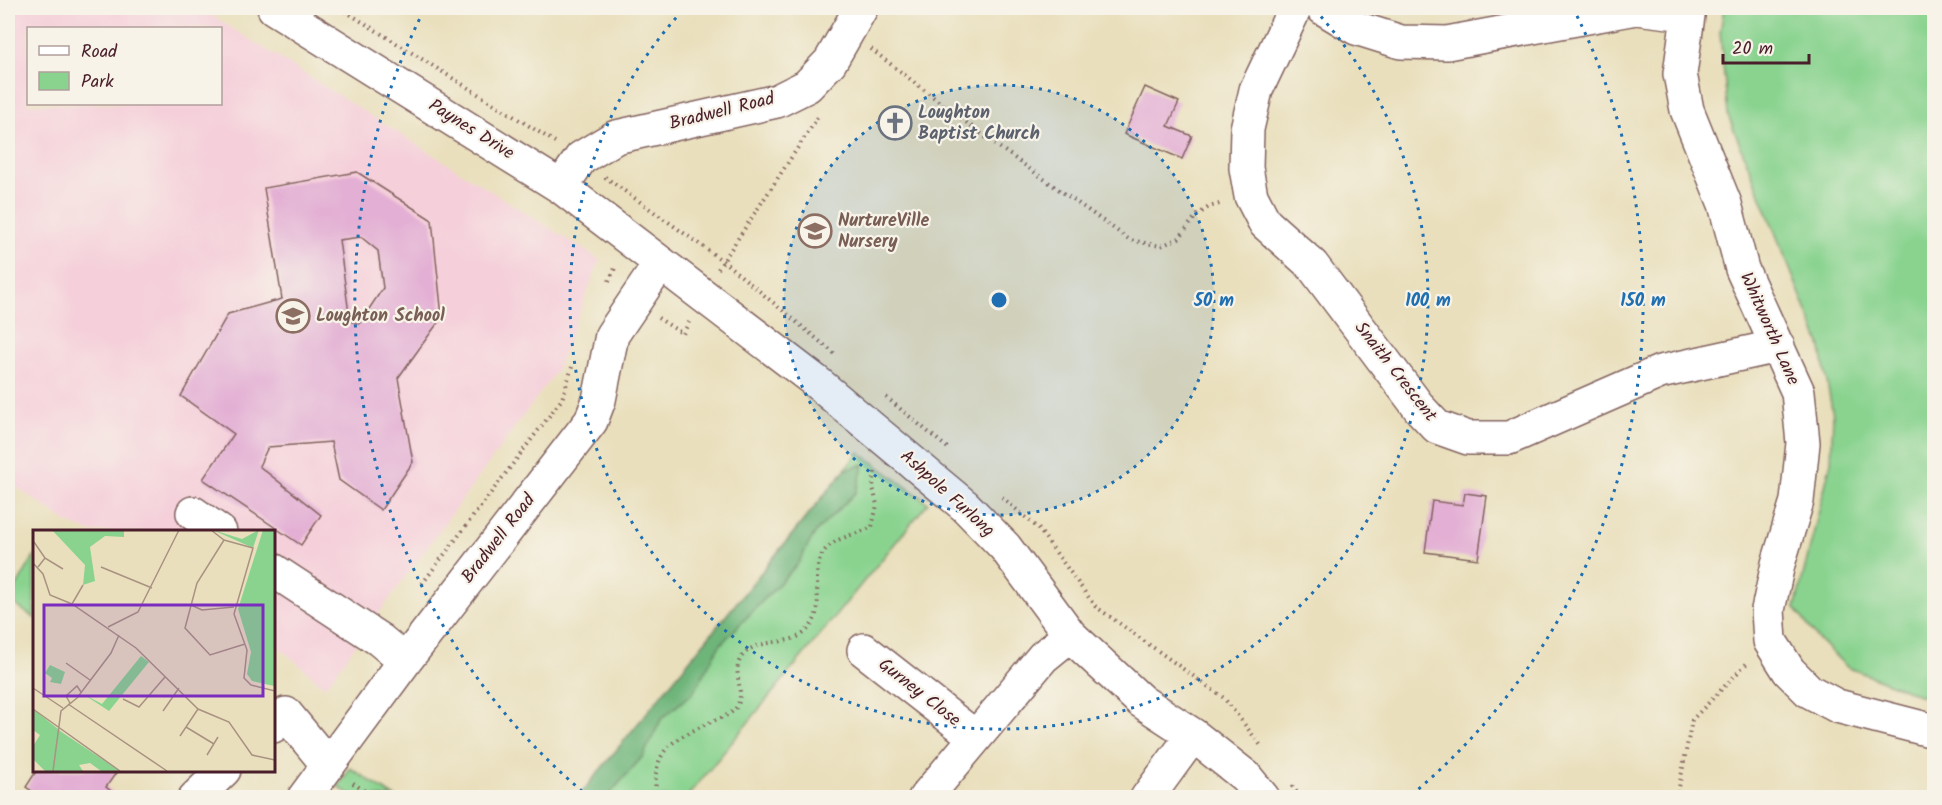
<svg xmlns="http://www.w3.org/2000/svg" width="1942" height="805" viewBox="0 0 1942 805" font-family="Kalam,sans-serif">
<rect width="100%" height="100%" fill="#f7f3e8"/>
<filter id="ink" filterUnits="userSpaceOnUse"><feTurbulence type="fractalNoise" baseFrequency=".0167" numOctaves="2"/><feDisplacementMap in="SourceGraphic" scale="12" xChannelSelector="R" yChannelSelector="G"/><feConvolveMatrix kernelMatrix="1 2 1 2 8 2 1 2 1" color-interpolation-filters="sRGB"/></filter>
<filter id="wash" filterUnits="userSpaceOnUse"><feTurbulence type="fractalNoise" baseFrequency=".008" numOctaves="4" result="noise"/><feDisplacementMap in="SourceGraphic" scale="24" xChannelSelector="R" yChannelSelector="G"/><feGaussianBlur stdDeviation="1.35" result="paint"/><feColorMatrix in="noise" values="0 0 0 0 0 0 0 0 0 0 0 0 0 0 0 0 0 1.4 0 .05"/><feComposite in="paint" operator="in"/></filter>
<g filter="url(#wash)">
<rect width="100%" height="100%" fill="#e9dfbc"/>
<path fill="#f5cfda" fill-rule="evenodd" d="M8,8H200L600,260L556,371L325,687L273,642V532H90L68,523L8,481ZM28,28H220V104H28Z"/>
<path fill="#89d38f" stroke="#6a795d" stroke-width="1.5" d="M1724,8H1934V701L1847,667L1816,637L1795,608L1831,462L1833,415L1820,344L1728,115L1720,33Z
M859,452L928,503L687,797L578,798Z
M34,556V618L9,600Z
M350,768L395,797H354L338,787Z"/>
<path fill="#6eb57a" stroke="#5c6a52" stroke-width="1.5" d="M864,464L856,492L815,533L797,565L720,645L693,693L662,718L643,756L607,797H578L845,470Z"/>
<g id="blocks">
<path fill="#e3afd4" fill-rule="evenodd" d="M1145,87L1179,102L1168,126L1192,136L1182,159L1124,134Z
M357,172L432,220L442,317L398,378L413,462L381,510L339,480L331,442L268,447L259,466L321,515L301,545L203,479L234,434L181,396L228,314L282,299L264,188ZM361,237L378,251L383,288L359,324L350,321L339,240Z
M1465,493L1487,496L1478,559L1425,552L1432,501L1463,505Z
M37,770H118L106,787L120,798H42L26,787Z"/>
</g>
</g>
<g filter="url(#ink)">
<use href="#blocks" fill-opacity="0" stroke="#82625e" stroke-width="1.5"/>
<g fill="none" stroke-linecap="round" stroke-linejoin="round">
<g stroke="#82625e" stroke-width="36">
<path id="minor" d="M274,8L561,187L814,380L965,506L1005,547L1070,635L1141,701L1193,735L1245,776L1263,798
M1295,8L1256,90L1247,129L1246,168L1251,196L1265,223L1312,265L1421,410L1437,427L1468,438H1509L1660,372L1778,346
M1323,8L1356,28L1401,42L1447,43L1636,8L1686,14
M1689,8L1680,74L1687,110L1725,204L1742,269L1798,392L1803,443L1797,501L1778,564L1768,610L1770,641L1789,671L1809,691L1837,706L1934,731
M561,187L581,158L616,137L777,101L807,86L830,62L861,8
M193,513L220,532
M273,570L380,640L405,661
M864,650L974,736
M273,726L286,714L328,765
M195,798L224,770
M304,798L405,661L591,421L599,400L612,335L660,264
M925,798L1043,657L1070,635
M1147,798L1193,735"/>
</g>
<path stroke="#82625e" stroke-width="4" stroke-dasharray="1.5 4.5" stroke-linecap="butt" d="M340,8L555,142
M871,49L989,140L1130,240L1161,246L1179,238L1196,216L1209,207L1223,203
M605,177L723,261L835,354
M718,269L818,117
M609,281L616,266
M658,318L683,334L689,322
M886,397L950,450
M1002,497L1038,528L1095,606L1224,698L1262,747
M422,584L562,399L572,367
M353,783L375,798
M1292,786L1301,798
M656,798C652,749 670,741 711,722C719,718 729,716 735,709C749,692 727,670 745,653C762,638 787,646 804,633C832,611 804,572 827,548C837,537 858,534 872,527L877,505L873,487L875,470
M1677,798L1692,720L1748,662"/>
<use href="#minor" stroke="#fff" stroke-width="33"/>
</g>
</g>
<circle cx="999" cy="300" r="215" fill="#1f6fb2" fill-opacity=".12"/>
<g fill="none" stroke="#1f6fb2" stroke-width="3" stroke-dasharray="3 6">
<circle cx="999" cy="300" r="215"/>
<path d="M1315 10A429 429 0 1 1 683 10"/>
<path d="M589 797A644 644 0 0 1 425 8M1573 8A644 644 0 0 1 1409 797"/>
</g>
<defs>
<g id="church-ring" transform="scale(1.725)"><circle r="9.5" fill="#f7f3e8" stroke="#6b7280" stroke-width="1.5"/><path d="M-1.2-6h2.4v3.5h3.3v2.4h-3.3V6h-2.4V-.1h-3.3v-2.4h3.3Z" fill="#6b7280"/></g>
<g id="school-ring" transform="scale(1.725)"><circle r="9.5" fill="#f7f3e8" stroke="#8d6e63" stroke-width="1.5"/><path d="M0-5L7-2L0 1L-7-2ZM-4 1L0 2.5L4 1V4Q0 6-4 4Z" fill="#8d6e63"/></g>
</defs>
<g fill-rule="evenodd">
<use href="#church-ring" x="895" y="123"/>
<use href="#school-ring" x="815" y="231"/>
<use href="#school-ring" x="293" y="316"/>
</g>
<g text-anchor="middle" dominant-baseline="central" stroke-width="4.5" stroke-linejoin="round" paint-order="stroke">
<g font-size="18" fill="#4a1f2b" stroke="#f7f3e8">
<text transform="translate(722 112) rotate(-14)">Bradwell Road</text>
<text transform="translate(471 130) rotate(32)">Paynes Drive</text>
<text transform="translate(1769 329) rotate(66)">Whitworth Lane</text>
<text transform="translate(1395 372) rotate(52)">Snaith Crescent</text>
<text transform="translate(947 494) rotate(42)">Ashpole Furlong</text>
<text transform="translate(499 539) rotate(-52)">Bradwell Road</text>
<text transform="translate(919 693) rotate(38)">Gurney Close</text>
</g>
<g font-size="18" font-weight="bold" fill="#5b616d" stroke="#f7f3e8" text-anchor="start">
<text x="918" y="113">Loughton<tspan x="918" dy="21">Baptist Church</tspan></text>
</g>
<g font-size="18" font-weight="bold" fill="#785e54" stroke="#f7f3e8" text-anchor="start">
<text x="838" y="221">NurtureVille<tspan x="838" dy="21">Nursery</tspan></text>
<text x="316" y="316">Loughton School</text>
</g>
</g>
<g transform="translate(33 530)">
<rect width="242" height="242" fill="#e9dfbc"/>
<path d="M19,0H91V7L72,6L57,17L62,51L50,55L52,35ZM180,0L209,9L226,0L220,18ZM230,0H241V156L219,151L214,144L218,122L205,79ZM108,126L116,132L76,181L50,164L69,174ZM17,135L32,142L28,154L17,152L19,148L12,143ZM0,179L30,203L87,241H68L57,233L46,235L50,241H12L0,229V216L7,205L0,200Z" fill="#89d38f"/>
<path fill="none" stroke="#a99282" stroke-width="1.5" d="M178,0L191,10L220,18L201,84L214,120L211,148L218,155L242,161M191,10L164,53L152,98L177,125L212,114M1,12L12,28M0,33L10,44L17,65L39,74L103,118L165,179L196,192L219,225L242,230M5,37L12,28L30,39M68,37L119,58M39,74L50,55M158,75L169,80L201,77M75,97L105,82L146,0M33,133L57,150M0,158L30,178M90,169L106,177L132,147M37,173L33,166L44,156L48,162M35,174L134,241M0,179L87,241M130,181L146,158M153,197L181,214M147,206L165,179M174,225L185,207M20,241L28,181L44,168L78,123L86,105"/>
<path fill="#7b2cbf" fill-opacity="0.15" stroke="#7b2cbf" stroke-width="3" d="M11,75H230V166H11Z"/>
<rect width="242" height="242" fill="none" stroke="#4a1f2b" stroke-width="3"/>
</g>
<circle cx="999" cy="300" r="9" fill="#1f6fb2" stroke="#f7f3e8" stroke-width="3"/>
<g font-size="18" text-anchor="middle" font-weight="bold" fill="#1f6fb2" stroke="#f7f3e8" stroke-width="4.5" stroke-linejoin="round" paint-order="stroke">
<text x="1214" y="306">50 m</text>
<text x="1428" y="306">100 m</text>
<text x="1643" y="306">150 m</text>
</g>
<rect width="1942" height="805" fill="none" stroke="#f7f3e8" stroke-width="30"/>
<rect x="27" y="27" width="195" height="78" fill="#f7f3e8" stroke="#b29e9c" stroke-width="1.5"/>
<rect x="39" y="46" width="30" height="9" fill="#ffffff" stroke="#b29e9c" stroke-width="1.5"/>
<text x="81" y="57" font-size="18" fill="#4a1f2b">Road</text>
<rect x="39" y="72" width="30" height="18" fill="#89d38f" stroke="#b29e9c" stroke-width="1.5"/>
<text x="81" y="87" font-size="18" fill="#4a1f2b">Park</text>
<path d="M1723 54v9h86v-9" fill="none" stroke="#4a1f2b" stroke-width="3"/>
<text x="1732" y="54" font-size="18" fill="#4a1f2b" stroke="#f7f3e8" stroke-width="4.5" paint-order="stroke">20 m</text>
</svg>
